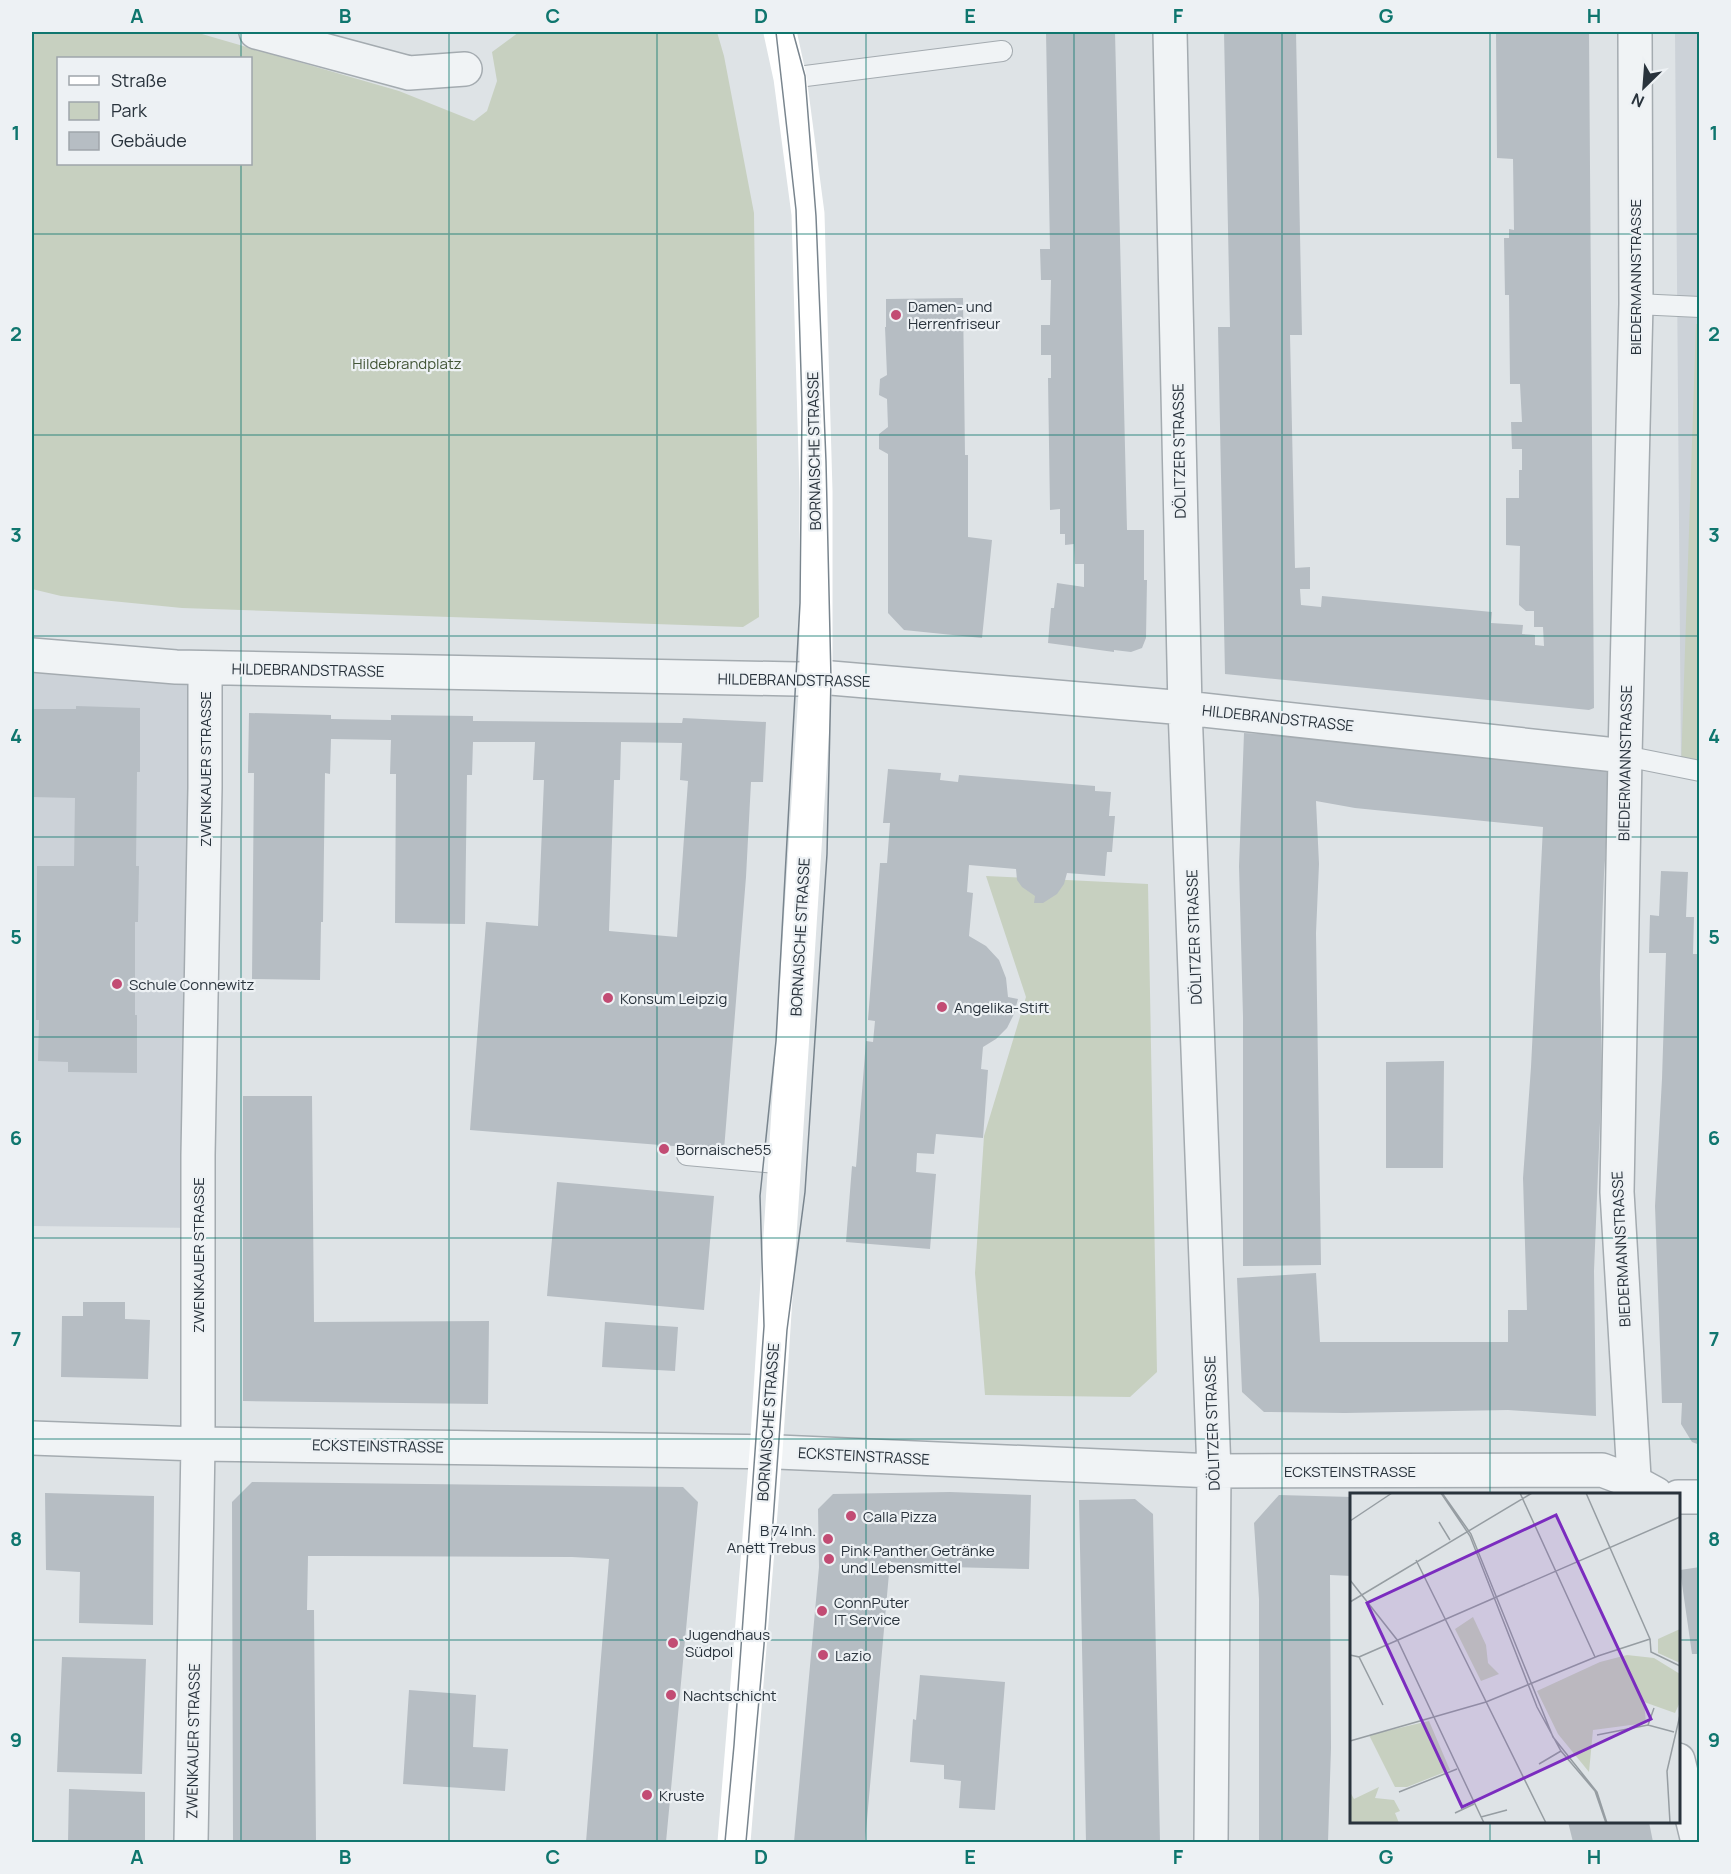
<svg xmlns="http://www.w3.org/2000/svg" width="1731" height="1874" viewBox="0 0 1731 1874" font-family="Manrope,sans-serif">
<rect width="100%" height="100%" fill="#dee3e6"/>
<path fill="#ccd2d8" d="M1675,32H1700L1699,780L1681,768Z
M32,655L205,668L198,1228L32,1226Z"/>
<path fill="#c7d0c0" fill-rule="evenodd" d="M33,32H195L399,91L474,121L487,111L497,81L492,52L519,32H717L724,56L754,213L759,617L743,627L182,608L61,596L32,589V37ZM58,58H250V164H58Z
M1696,324H1700L1699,772L1681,768Z
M986,876L1148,884L1157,1372L1130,1397L985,1395L975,1273L984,1136L1026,997Z"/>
<path fill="#b6bdc3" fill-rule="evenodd" d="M1046,32H1115L1127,530H1144V580H1147L1146,638L1142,648L1131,652L1114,650V652L1048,643L1051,608H1054L1057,583L1084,587V564H1075L1074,544L1065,545V534H1060V509L1050,510L1048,378H1051V355H1041V325H1050L1051,280H1041L1040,249H1050Z
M1224,32H1296L1302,335H1290L1295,568L1310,567V589H1300L1301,605L1321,607L1322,596L1492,612L1491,623L1523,625L1522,634L1535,635V645L1544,646L1543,627H1534V611H1526L1519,605L1520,546L1506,545V498H1519V470H1522V449H1512L1511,422H1522L1520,384H1510L1509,295H1505L1504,238H1509V229L1514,230L1513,159L1497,158L1496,32H1589L1594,708L1589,710L1225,674L1218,327H1230Z
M963,298L965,455H968V537L992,540L982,638L904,630L888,613V454L879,449V434L888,427L887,399L879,395L880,379L887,375L885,327H886V299Z
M76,706L140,708V772H137L136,866H139L138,922H135V1015H137V1073L68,1072V1062L38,1061L39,1020H36L37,866H74L75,798L32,797V709H76Z
M249,713L331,715V719L391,720V715L473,716V721L682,723L683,718L766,722L763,782H751L746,877L724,1150L470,1130L486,922L538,926L544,780H533L535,742H473L472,775H467L465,924L395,923L396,774H390L391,740L331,739L330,774L325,773L323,922H321L320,980L252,979L254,773H248ZM621,742L682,743L680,780L688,781L677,937L609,931L614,780H620Z
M1244,733L1358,739L1612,765L1604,874L1600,975L1602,1073L1594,1271L1596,1416L1508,1410L1345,1413L1264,1412L1242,1392L1237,1278L1316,1273L1320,1342H1508V1310H1527L1523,1178L1531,1067L1543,827L1355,808L1316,801L1319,864L1316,933L1321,1265L1243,1266V1017L1239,866Z
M888,769L941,773L940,780L958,782L959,775L1095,786V791L1111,792L1109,816H1115L1112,852H1107L1105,876L1067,873L1064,884L1057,894L1043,903H1034L1035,896L1022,887L1017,880L1016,869L969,865L967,892L973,893L969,936L986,946L999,960L1006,978L1008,997L1018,999L1014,1014L1007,1028L996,1039L983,1047L981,1069L988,1070L983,1138L936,1134L934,1154L917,1153L916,1172L936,1174L930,1249L846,1242L852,1166L856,1167L866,1041L873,1042L875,1021L868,1020L880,863H887L890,823H883Z
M1661,871L1688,872L1686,917H1694L1693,954H1700V1445L1692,1442L1681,1424L1682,1403H1662L1655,1206L1662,1079L1666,953H1649L1650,915L1659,916Z
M1444,1061L1443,1168H1386V1062Z
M243,1096H312L314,1322L489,1321L488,1404L243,1401Z
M557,1182L714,1196L704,1310L547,1296Z
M83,1302H125V1319L150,1320L148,1379L61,1377L62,1316H83Z
M605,1322L678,1327L675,1371L602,1367Z
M252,1482L683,1487L698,1502L666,1842H586L609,1559L572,1557L338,1556H308L307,1610H314L316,1842H233L232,1502Z
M950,1492L1031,1495L1029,1569L948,1567L890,1562L865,1842H794L819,1567L818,1509L833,1494Z
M45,1493L154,1496L153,1625L79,1623L80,1572L46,1570Z
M1279,1495L1352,1497V1576L1330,1575L1331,1748L1328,1842H1259V1599L1254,1523Z
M1135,1499L1153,1514L1160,1842H1086L1079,1500Z
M1700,1567V1654H1692L1680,1570Z
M62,1657L146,1659L142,1774L57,1772Z
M920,1675L1005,1682L995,1810L959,1808L961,1781L944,1779V1765L910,1762L913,1719L916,1720Z
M409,1690L476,1695L473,1747L508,1749L505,1791L403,1784Z
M69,1789L145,1792V1842H68Z
M1568,1822H1649L1653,1842H1573Z"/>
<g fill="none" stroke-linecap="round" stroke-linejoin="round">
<g stroke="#a4abb0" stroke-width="22">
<path id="service" d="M790,78L1002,51
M1636,304L1700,307
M1625,756L1700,771
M687,1155L786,1164"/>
</g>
<g stroke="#a4abb0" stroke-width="36">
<path id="minor" d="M256,32L409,73L465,69
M1170,32L1185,708L1214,1471L1211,1842
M32,655L176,667L796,679L831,678L1185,708L1625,756
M32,1438L198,1444L778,1452L1214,1471L1602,1470L1634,1482L1656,1494
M1635,1494L1617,1192L1625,756L1636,304L1635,32
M1678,1497H1700
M1678,1760L1698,1842
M191,1842L198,1444V1155L205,788V668"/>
</g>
<use href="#service" stroke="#f0f3f5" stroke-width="20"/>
<use href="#minor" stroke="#f0f3f5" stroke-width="33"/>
<path stroke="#fff" stroke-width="33" d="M734,1842L766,1452L816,678V491L808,214L790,78L780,32"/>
<path stroke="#79858e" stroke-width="1.5" d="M725,1842L734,1745L764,1326L760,1196L776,1041L800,603L802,406L796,210L776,32
M746,1842L764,1645L787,1330L805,1192L827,854L831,678L826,461L816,216L805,76L793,32"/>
</g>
<path fill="none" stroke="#0f766e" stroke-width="1.5" stroke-opacity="0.55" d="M241,32V58M449,32V1842M657,32V1842M866,32V1842M1074,32V1842M1282,32V1842M1490,32V1494M241,164V1842M32,234H1700M32,435H1700M32,636H1700M32,837H1700M32,1037H1700M32,1238H1700M32,1439H1700M32,1640H1352M1678,1640H1700M1490,1822V1842"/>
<g fill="#c24c74" stroke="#edf1f4" stroke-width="2">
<circle cx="896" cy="315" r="6"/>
<circle cx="117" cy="984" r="6"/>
<circle cx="608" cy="998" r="6"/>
<circle cx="942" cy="1007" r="6"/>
<circle cx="664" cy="1149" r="6"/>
<circle cx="851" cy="1516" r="6"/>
<circle cx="828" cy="1539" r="6"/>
<circle cx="829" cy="1559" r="6"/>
<circle cx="822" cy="1611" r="6"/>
<circle cx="673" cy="1643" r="6"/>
<circle cx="823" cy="1655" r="6"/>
<circle cx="671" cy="1695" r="6"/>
<circle cx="647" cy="1795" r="6"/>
</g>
<g text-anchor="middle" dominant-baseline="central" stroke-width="4.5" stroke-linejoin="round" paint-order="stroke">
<g font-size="15" fill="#29333c" stroke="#edf1f4">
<text transform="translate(1635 277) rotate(-90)">BIEDERMANNSTRASSE</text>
<text transform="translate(814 451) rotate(-91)">BORNAISCHE STRASSE</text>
<text transform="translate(1179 451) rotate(-91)">DÖLITZER STRASSE</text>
<text transform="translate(308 670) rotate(1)">HILDEBRANDSTRASSE</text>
<text transform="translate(794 680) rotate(1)">HILDEBRANDSTRASSE</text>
<text transform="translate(1278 718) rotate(6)">HILDEBRANDSTRASSE</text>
<text transform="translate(1625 763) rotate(-89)">BIEDERMANNSTRASSE</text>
<text transform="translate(205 769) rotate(-90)">ZWENKAUER STRASSE</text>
<text transform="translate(800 937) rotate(-87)">BORNAISCHE STRASSE</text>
<text transform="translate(1194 937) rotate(-92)">DÖLITZER STRASSE</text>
<text transform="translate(1621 1249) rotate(-93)">BIEDERMANNSTRASSE</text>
<text transform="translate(198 1255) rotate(-90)">ZWENKAUER STRASSE</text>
<text transform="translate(768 1422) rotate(-86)">BORNAISCHE STRASSE</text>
<text transform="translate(1212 1423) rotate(-92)">DÖLITZER STRASSE</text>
<text transform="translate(378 1446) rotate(1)">ECKSTEINSTRASSE</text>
<text transform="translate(864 1456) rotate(3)">ECKSTEINSTRASSE</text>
<text x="1350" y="1471">ECKSTEINSTRASSE</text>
<text transform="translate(193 1741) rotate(-89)">ZWENKAUER STRASSE</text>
</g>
<g font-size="15" fill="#29333c" stroke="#edf1f4" text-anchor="start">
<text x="908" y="306">Damen- und<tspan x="908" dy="17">Herrenfriseur</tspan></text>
<text x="129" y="984">Schule Connewitz</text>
<text x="620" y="998">Konsum Leipzig</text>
<text x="954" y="1007">Angelika-Stift</text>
<text x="676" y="1149">Bornaische55</text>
<text x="863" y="1516">Calla Pizza</text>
<text x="816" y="1530" text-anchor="end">B 74 Inh.<tspan x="816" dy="17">Anett Trebus</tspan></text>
<text x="841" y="1550">Pink Panther Getränke<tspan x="841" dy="17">und Lebensmittel</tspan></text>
<text x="834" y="1602">ConnPuter<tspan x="834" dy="17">IT Service</tspan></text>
<text x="685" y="1634">Jugendhaus<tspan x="685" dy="17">Südpol</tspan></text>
<text x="835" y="1655">Lazio</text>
<text x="683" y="1695">Nachtschicht</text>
<text x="659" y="1795">Kruste</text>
</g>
<g font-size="15" fill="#435637" stroke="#edf1f4">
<text x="407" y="363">Hildebrandplatz</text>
</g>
</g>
<g transform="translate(1350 1493)">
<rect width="330" height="330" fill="#dee3e6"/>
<path d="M123,124L136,152L138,170L149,181L131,188L105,136ZM330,136V170L308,160V146ZM277,162L304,165L330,181V209L325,220L294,209L296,230L243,237L239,279L208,241L187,198L250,169ZM79,228L100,277L57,294H45L19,242ZM29,294L25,305L44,307L50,318L45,320L49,330H0V299L4,306Z" fill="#c7d0c0"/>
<path fill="none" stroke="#969da2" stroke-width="1.5" d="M91,0L120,43L187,214L211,258L245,298L256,330M92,0L121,41L203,244L247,299L257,330M170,0L245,164M0,28L42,0M89,29L100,47M66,67L196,330M0,87L48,148L134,330M0,109L182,0M300,146L301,159L330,173M0,162L9,164L33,212M9,164L330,24M298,232L304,215M247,242L298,232L324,239M0,248L136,209L248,163L300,146L236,0M189,271L211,258M49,299L107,276M105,320L124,311M131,324L157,317M320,330L317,278L330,222"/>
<path fill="#7b2cbf" fill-opacity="0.15" stroke="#7b2cbf" stroke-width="3" d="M206,22L301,226L112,314L17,110Z"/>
<rect width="330" height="330" fill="none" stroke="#29333c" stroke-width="3"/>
</g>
<rect width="1731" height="1874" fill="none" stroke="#edf1f4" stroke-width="66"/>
<rect x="57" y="57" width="195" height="108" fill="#edf1f4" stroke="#9fa5aa" stroke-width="1.5"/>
<rect x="69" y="76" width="30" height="9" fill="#ffffff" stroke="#9fa5aa" stroke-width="1.5"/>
<text x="111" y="87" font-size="18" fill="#29333c">Straße</text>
<rect x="69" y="102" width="30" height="18" fill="#c7d0c0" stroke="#9fa5aa" stroke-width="1.5"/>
<text x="111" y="117" font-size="18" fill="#29333c">Park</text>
<rect x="69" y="132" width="30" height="18" fill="#b6bdc3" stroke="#9fa5aa" stroke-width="1.5"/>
<text x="111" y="147" font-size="18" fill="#29333c">Gebäude</text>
<g transform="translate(1644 87) rotate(205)" stroke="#edf1f4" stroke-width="4.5" paint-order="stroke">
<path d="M0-4.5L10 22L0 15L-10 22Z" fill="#29333c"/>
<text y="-9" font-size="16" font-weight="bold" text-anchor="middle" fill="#29333c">N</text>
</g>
<rect x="33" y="33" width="1665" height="1808" fill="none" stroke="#0f766e" stroke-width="2"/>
<g font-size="20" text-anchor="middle" font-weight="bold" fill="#0f766e">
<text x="137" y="23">A</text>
<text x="345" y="23">B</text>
<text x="553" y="23">C</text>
<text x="761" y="23">D</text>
<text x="970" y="23">E</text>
<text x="1178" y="23">F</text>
<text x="1386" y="23">G</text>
<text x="1594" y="23">H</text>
<text x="16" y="140">1</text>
<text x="1714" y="140">1</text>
<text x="16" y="341">2</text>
<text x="1714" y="341">2</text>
<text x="16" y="542">3</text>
<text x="1714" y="542">3</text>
<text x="16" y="743">4</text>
<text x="1714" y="743">4</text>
<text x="16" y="944">5</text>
<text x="1714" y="944">5</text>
<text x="16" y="1145">6</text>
<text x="1714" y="1145">6</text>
<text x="16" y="1346">7</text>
<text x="1714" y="1346">7</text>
<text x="16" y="1546">8</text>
<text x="1714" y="1546">8</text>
<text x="16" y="1747">9</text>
<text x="1714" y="1747">9</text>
<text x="137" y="1864">A</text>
<text x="345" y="1864">B</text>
<text x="553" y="1864">C</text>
<text x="761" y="1864">D</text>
<text x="970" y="1864">E</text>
<text x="1178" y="1864">F</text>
<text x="1386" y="1864">G</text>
<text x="1594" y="1864">H</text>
</g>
</svg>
